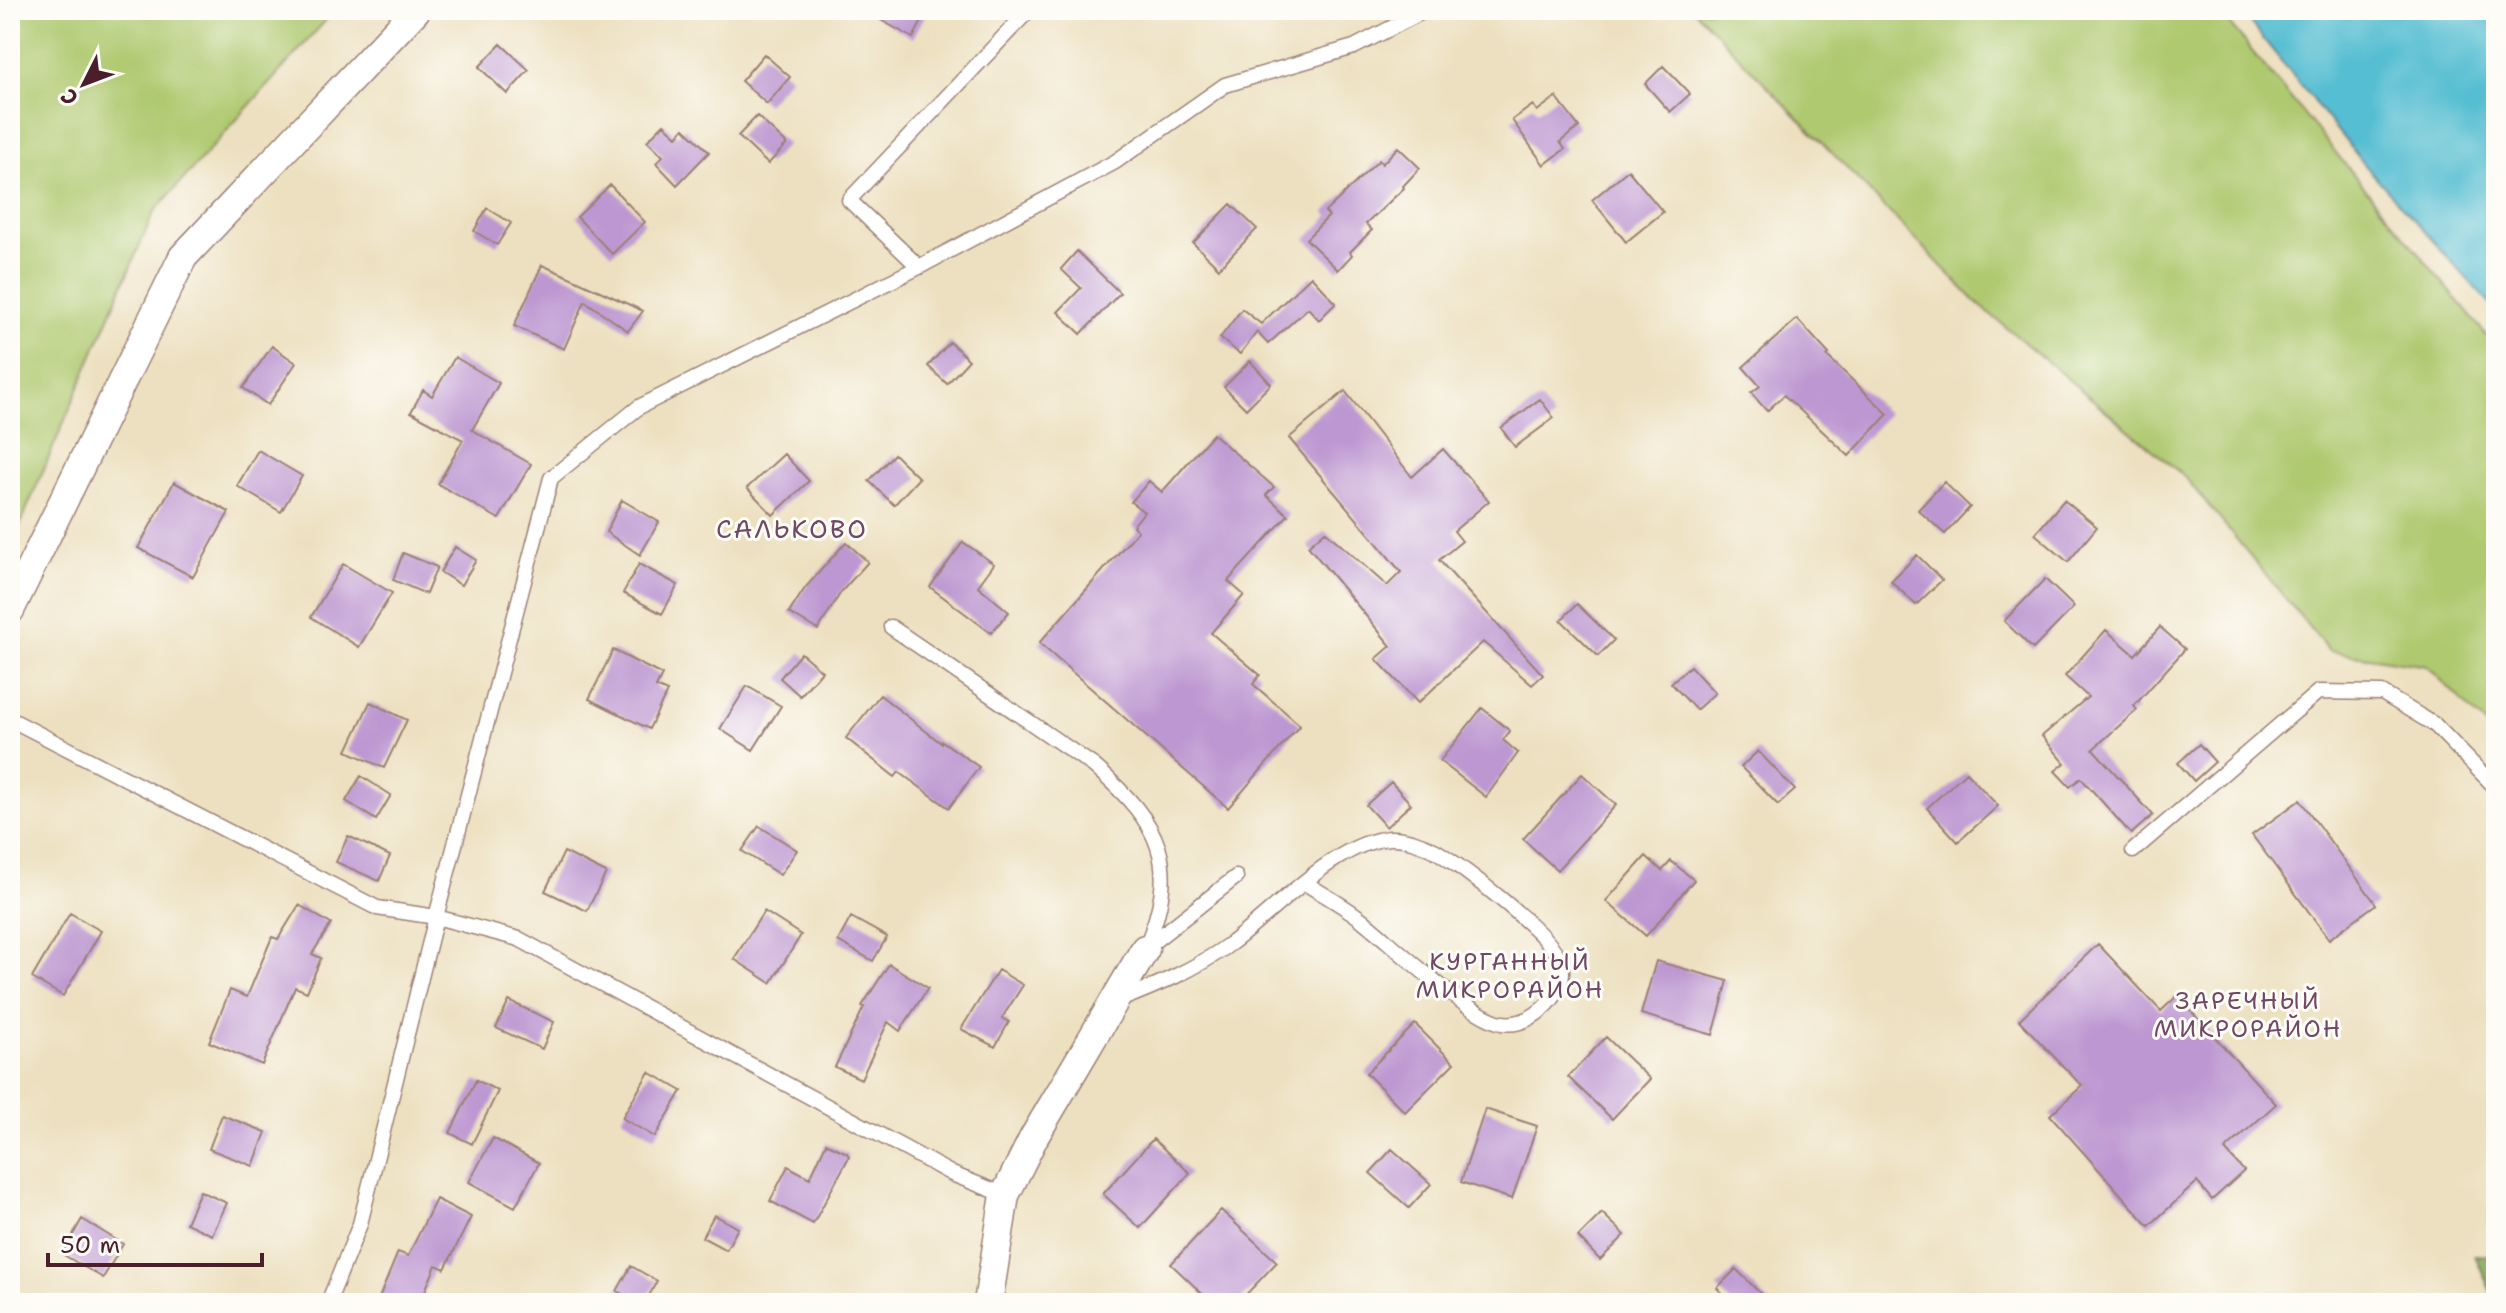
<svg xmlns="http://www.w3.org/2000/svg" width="2506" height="1313" viewBox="0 0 2506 1313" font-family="'Shantell Sans',sans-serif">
<rect width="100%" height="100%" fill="#fdfcf7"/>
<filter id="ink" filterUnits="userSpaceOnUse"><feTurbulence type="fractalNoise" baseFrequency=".0125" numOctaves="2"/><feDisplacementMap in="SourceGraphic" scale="16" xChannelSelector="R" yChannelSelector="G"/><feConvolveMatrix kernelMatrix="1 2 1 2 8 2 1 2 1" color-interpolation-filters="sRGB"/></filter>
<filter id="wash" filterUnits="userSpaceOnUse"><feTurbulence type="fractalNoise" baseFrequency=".006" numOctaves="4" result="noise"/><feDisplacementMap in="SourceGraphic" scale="32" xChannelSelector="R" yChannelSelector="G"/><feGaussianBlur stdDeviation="1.8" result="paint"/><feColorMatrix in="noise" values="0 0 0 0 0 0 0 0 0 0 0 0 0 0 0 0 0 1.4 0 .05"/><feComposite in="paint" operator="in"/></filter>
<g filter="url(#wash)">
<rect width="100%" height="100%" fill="#ede0c0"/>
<path fill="#afc96f" stroke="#7c744d" stroke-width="2" d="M10,10H335L154,212L10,548Z
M1694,10H2218L2496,347V735L2427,666L2329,651L2185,477L1976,302Z"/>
<path fill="#8bad62" stroke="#6a6646" stroke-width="2" d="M2475,1255L2496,1256V1303Z"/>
<path fill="#55bed2" stroke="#506e7e" stroke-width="2" d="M2240,10H2496V311L2365,165Z"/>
<g id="blocks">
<path fill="#bd97d1" d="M863,10H928L913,38Z
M501,44L529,70L507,94L479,67Z
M764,54L790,77L767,104L741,81Z
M1663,66L1690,94L1670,112L1645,84Z
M1556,97L1579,127L1560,142L1565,149L1544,165L1512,120L1533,105L1537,111Z
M757,116L787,144L768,164L738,136Z
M664,124L677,136L684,128L709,152L677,185L656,163L663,156L647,141Z
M1398,147L1420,168L1403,186L1404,188L1366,224L1372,230L1350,252L1352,255L1338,270L1306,239L1329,216L1325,212L1379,160L1382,164Z
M1628,170L1663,212L1626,242L1592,200Z
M610,185L645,222L612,254L577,217Z
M1231,204L1257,229L1219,268L1193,243Z
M487,208L511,223L497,245L474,231Z
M1077,251L1120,293L1081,334L1058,312L1081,288L1061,269Z
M542,265L576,280L643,311L628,331L585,301L564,349L514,326Z
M1311,276L1336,303L1319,320L1308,308L1268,344L1257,332L1240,354L1220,338L1242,309L1261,324Z
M1797,319L1829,354L1827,356L1888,414L1849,456L1784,395L1767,411L1751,393L1760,386L1743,367Z
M950,342L969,360L947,384L928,366Z
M272,346L296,363L268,405L243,388Z
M455,357L499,383L472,430L531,464L499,519L438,484L463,440L411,412L423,390L432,396Z
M1250,361L1271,384L1246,409L1224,387Z
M1345,391L1412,477L1443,449L1489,501L1454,531L1462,541L1439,560L1543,675L1532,685L1483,642L1418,703L1376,659L1391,646L1308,546L1325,531L1387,586L1401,572L1289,438Z
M1540,399L1554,418L1515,447L1501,428Z
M1213,434L1274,487L1266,495L1288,515L1228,581L1244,595L1211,633L1260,675L1253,684L1300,725L1228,808L1039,643L1138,531L1133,526L1144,512L1131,502L1149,481L1162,492Z
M258,450L302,476L281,512L237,486Z
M784,454L809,481L773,515L747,488Z
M894,454L919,478L894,505L869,481Z
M174,482L229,512L193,577L138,548Z
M1944,482L1970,507L1945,534L1918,510Z
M622,500L659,522L640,555L606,532Z
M2064,500L2097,527L2068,562L2035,534Z
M846,542L868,562L841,592L818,630L789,613L805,588Z
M963,542L994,564L978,586L1009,612L991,633L930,587Z
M455,547L476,560L461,585L440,572Z
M403,553L437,567L426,594L393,580Z
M1917,555L1942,580L1916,605L1891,581Z
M343,564L392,593L359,647L311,617Z
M639,564L678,585L662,614L623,593Z
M2045,579L2074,607L2033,649L2004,621Z
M1577,604L1614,640L1598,656L1561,620Z
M2160,627L2185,649L2134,706L2137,710L2093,749L2153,815L2131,834L2081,778L2070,787L2055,771L2065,763L2042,736L2088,697L2065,676L2106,630L2135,655Z
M613,650L662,675L656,687L667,692L649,729L589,699Z
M801,653L822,671L800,696L780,678Z
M1690,666L1715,693L1696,710L1671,683Z
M747,686L781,706L753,750L720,729Z
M880,695L941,743L942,741L979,767L949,808L899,772L895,777L846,738Z
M370,702L407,720L384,768L347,751Z
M1482,708L1510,731L1503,740L1518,753L1486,797L1440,761Z
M2199,744L2215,762L2194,781L2178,763Z
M1758,751L1795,790L1778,805L1741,767Z
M1966,772L1998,806L1958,842L1927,808Z
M1582,774L1616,805L1557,870L1523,839Z
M361,776L391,795L376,820L346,801Z
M1391,782L1411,804L1386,827L1366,805Z
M2300,800L2376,904L2329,939L2252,835Z
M759,826L797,850L780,875L742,851Z
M348,836L390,856L379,881L336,862Z
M564,852L606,873L587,911L545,891Z
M1646,856L1662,871L1671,861L1694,880L1646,936L1606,901Z
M299,905L331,924L312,954L321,958L307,992L295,987L262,1065L209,1042L230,990L247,997L272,937L278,939Z
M764,911L801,935L771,983L734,959Z
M70,913L101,931L63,996L32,978Z
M851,917L887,937L873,961L838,941Z
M2098,944L2161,1011L2177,996L2276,1104L2225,1150L2244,1171L2212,1200L2197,1182L2149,1226L2050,1115L2082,1086L2019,1020Z
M1656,961L1728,981L1713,1035L1641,1014Z
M889,964L928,988L900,1031L888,1022L861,1079L835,1067L864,1007L862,1006Z
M998,970L1023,985L1002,1018L1009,1022L995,1047L961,1029Z
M509,1001L554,1022L542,1049L496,1028Z
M1415,1024L1454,1063L1405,1112L1366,1073Z
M1606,1037L1650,1079L1612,1119L1568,1077Z
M649,1072L682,1091L655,1137L622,1118Z
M476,1080L498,1091L472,1144L450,1133Z
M1485,1109L1537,1126L1512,1199L1461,1182Z
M222,1115L266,1132L253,1166L209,1149Z
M493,1138L539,1163L515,1207L469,1182Z
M1153,1139L1190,1173L1140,1228L1103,1194Z
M826,1143L847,1153L849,1157L813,1224L770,1201L788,1166L810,1178Z
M1392,1149L1431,1184L1409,1208L1370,1173Z
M200,1191L227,1203L212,1235L186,1223Z
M436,1199L471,1217L445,1269L436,1265L420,1303H377L398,1252L408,1256Z
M1221,1210L1277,1262L1238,1303H1212L1171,1264Z
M1602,1213L1625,1235L1600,1260L1578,1237Z
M714,1215L738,1228L726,1250L702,1237Z
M82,1219L123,1244L103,1278L62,1254Z
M631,1266L657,1281L645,1303H638L617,1291Z
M1736,1269L1770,1303H1731L1717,1288Z"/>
</g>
</g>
<g filter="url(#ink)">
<use href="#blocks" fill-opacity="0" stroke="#9c8076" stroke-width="2"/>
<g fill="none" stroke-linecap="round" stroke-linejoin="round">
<g stroke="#9c8076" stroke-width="17">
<path id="service" d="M919,267L849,200L1029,10
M891,627L1094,766C1161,824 1181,864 1145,949
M10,719L377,908L436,917L519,939L952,1174L1005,1195
M2133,851L2318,692L2382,693L2435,725L2496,788
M1148,946L1236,877
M1117,1001C1156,986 1196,969 1230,944C1274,912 1335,842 1390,838C1404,837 1423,844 1436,851C1462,867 1554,936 1561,963C1566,984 1552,1003 1536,1014C1526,1021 1514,1025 1502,1023C1469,1017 1391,943 1361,919C1343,905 1324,895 1305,883
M328,1303L360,1224L436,917L551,478L639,407L919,267L1115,162L1225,85L1354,47L1426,10"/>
</g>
<g stroke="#9c8076" stroke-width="31">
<path id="minor" d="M10,610L183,257L416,10
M988,1303L1005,1195L1034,1137L1145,949"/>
</g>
<use href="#service" stroke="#fff" stroke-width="14"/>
<use href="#minor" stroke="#fff" stroke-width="28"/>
</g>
</g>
<g text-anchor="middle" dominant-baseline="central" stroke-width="6" stroke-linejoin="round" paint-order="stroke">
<g font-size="24" letter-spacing="2" fill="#724965" stroke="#fdfcf7">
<text x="1510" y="962">КУРГАННЫЙ<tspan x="1510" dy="28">МИКРОРАЙОН</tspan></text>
<text x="2248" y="1001">ЗАРЕЧНЫЙ<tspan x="2248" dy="28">МИКРОРАЙОН</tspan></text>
</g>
<g font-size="26" letter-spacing="2" fill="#724965" stroke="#fdfcf7">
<text x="792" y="528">САЛЬКОВО</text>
</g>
</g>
<rect width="2506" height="1313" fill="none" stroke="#fdfcf7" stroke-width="40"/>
<g transform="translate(84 84) rotate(228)" stroke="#fdfcf7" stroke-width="6" paint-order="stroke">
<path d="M0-6L14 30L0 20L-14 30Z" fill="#4a1f2b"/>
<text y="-12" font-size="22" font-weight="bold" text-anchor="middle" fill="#4a1f2b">С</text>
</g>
<path d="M48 1253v12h214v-12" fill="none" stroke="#4a1f2b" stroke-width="4"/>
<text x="60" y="1253" font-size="24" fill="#4a1f2b" stroke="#fdfcf7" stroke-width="6" paint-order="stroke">50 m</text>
</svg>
